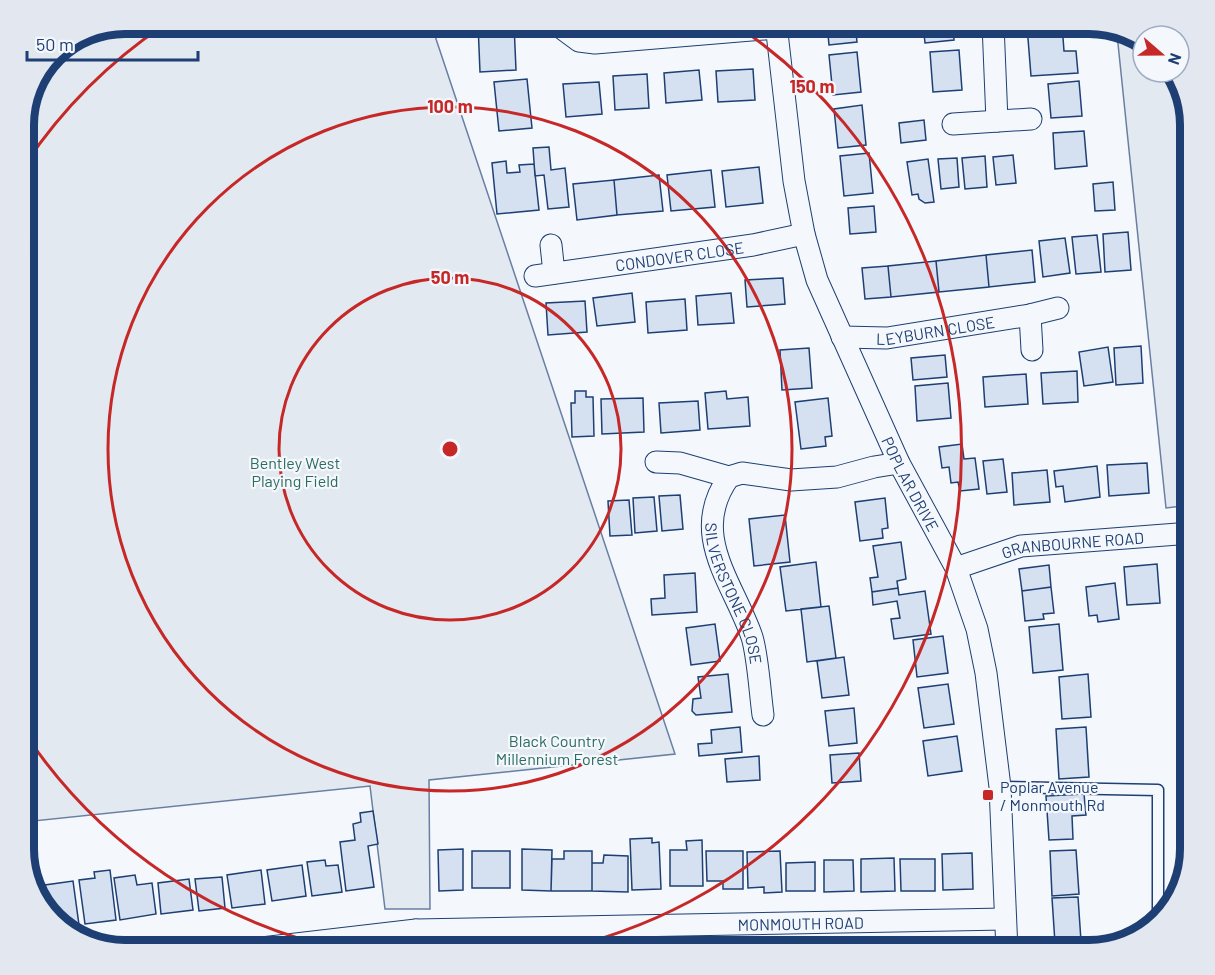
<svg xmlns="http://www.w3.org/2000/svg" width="1215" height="975" viewBox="0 0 1215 975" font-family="Barlow,sans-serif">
<rect width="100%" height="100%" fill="#f4f7fb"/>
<path fill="#e3e9f0" stroke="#687fa3" stroke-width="1.5" d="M125,24H431L675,754L429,780L430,909H385L370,786L24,822V118L34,81L58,49Z
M1117,34L1143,44V72H1174L1181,81L1190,120L1191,505L1166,508Z"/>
<path fill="#d5e0f0" stroke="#1d3f73" stroke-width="1.5" d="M478,24H514L516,70L480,72Z
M827,24H855L857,42L829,45Z
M923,24H953L954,40L925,43Z
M1062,24L1064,51H1076L1078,73L1031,76L1027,26Z
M959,50L962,90L933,92L930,52Z
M857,52L861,92L833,95L829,55Z
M753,69L755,100L718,102L716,71Z
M699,70L702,100L666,103L664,73Z
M647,74L649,108L615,110L613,76Z
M527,79L532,128L499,131L494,82Z
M1079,81L1082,116L1051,118L1048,84Z
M599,82L602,114L566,117L563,84Z
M862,105L866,145L838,148L834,109Z
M924,120L926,140L901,143L899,123Z
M1084,131L1087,166L1055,169L1053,133Z
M549,147L551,170L565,168L569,207L548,209L544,175L535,176L533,148Z
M869,153L873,193L844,196L840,156Z
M1013,155L1016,183L996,185L993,157Z
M985,156L987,187L965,189L962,158Z
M957,158L959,187L941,189L938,159Z
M928,159L934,202L925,203L919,199L918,194L912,195L907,162Z
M506,161L507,173L520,172L519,165L534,164L539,210L497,214L492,163Z
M759,167L763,203L726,207L722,171Z
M711,170L715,207L671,211L667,175Z
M659,175L663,211L617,215L614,180Z
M614,180L617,215L577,220L573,184Z
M1113,182L1115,210L1095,211L1093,184Z
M874,206L876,232L850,234L848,208Z
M1128,232L1131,270L1105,272L1103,234Z
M1097,235L1101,272L1076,274L1072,237Z
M1065,238L1070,273L1043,277L1039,241Z
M1032,250L1035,282L989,287L986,255Z
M986,255L989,287L939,292L936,261Z
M936,261L939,292L891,297L888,266Z
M888,266L891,297L865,299L862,268Z
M783,278L785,304L747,307L745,280Z
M632,293L635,322L597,326L593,298Z
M731,293L734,323L698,325L696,296Z
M685,299L687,330L648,333L646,302Z
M585,301L587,332L548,335L546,303Z
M1141,346L1143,383L1116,385L1114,348Z
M1108,347L1113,382L1084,386L1079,352Z
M809,348L812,388L782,390L780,350Z
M945,355L947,377L913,380L911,358Z
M1077,371L1078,402L1043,404L1041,373Z
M1026,374L1028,404L985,407L983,377Z
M948,383L951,418L917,421L915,386Z
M575,391H586V397H593L594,436L572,437L571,403H575Z
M726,391L727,399L748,397L750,426L708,429L705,393Z
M643,398L644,432L602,434L601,399Z
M828,398L832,436L825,437L826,446L801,449L795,402Z
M698,401L700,430L661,433L659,403Z
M962,444L964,459L975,458L979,489L960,491L958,482L951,483L949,467L942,468L939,447Z
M1003,459L1007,492L987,494L983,461Z
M1147,463L1149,493L1109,496L1107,465Z
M1097,466L1100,497L1065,502L1063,486L1056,487L1054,471Z
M1047,470L1050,502L1014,505L1012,473Z
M680,495L683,529L662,531L659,496Z
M654,497L657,531L635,533L633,498Z
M885,498L888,528L882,529L883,538L860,541L855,502Z
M629,500L632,535L610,536L608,501Z
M785,515L790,562L754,566L749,519Z
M901,542L906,579L897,581L898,588L872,592L870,578L878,577L873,546Z
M816,562L821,607L786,611L780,567Z
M1157,564L1160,603L1127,605L1124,567Z
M1049,565L1051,587L1022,591L1019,569Z
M695,573L697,612L652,615L651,599L665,598L664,575Z
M1115,583L1119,619L1098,622L1097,615L1089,616L1086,587Z
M1051,587L1054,613L1043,614L1044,619L1025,621L1022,591Z
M898,588L899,595L925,591L931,634L894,639L891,619L900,618L897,601L873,605L872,592Z
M829,606L836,658L807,662L801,609Z
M715,624L720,661L691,665L686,628Z
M1059,624L1063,670L1033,673L1029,627Z
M943,636L948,673L917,677L913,640Z
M844,657L849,695L822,698L817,661Z
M728,674L732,712L696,715L692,711L693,699L701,698L698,677Z
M1088,674L1091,717L1062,719L1059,677Z
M948,684L954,724L924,728L918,688Z
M854,708L857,743L829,746L825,711Z
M740,727L742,752L699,756L698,744L712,743L711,730Z
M1086,727L1089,777L1059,779L1056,729Z
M957,736L962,771L928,776L923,741Z
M859,753L861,781L832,783L830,755Z
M759,756L760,780L727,782L725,759Z
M1084,794L1086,815L1072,816L1073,839L1049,840L1046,796Z
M373,811L378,844L368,846L374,887L346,891L340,842L355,840L353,824L361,822L360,813Z
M652,838V843L659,842L661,889L632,890L630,839Z
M702,840L703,886H670V850H687L686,841Z
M463,849V890L439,891L438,850Z
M522,849L552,850L551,891L522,890Z
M1076,850L1079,894L1052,896L1050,851Z
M472,851H510V888H472Z
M564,851H592V891H551L552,859H564Z
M706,851H743V889H723V881H707Z
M780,851L782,892L764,893V887L748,888L747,852Z
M972,853L973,889L943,890L942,854Z
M604,855L628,856V892L592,891V863H603Z
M894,858L895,891L861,892V859Z
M900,859H935V891H901Z
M325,860L326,866L338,865L342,892L312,896L307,862Z
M824,860H853L854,891L824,892Z
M815,862V891H786V863Z
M302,865L306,896L272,901L267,870Z
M110,870L116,920L85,924L79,880L95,878L94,872Z
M261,870L265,904L232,908L227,875Z
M135,875L137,885L152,883L156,914L120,920L114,878Z
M222,877L225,908L199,911L195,879Z
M189,879L193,910L161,914L158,883Z
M73,881L79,925L62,928L59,926L49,913L45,885Z
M1078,897L1081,941L1055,943L1052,898Z"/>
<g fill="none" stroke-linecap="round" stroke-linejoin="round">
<g stroke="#1d3f73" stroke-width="13">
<path id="lane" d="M1000,787L1158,790V923"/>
</g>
<g stroke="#1d3f73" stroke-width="23">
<g id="street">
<path d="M556,24L579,41L595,43L776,28"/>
<path id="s1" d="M776,24L794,181L804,234L817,280L899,463L956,568L977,629L986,673L1000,787L1007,951"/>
<path d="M993,24L997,121"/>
<path d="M953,124L1031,119"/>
<path d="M551,245L554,273"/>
<path id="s2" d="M535,276L753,245L804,234"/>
<path d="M1030,315L1032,350"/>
<path id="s3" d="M842,337L887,338L1030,315L1058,308"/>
<path d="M656,462L680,463L729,477L742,473L791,480L837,477L874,467L899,463"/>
<path id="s4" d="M729,477C688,534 733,582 752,637C758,657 760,693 763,715"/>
<path id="s5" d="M956,568L1021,546L1191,533"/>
<path d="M416,930V951"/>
<path id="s6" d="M236,951L416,930L1005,919"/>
</g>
</g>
<use href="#lane" stroke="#f4f7fb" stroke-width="10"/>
<use href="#street" stroke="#f4f7fb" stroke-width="21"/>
</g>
<g fill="none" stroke="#c62828" stroke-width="3">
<circle cx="450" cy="449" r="171"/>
<circle cx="450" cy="449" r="342"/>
<path d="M348 951A512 512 0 0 1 26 735M26 163A512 512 0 0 1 164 25M736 25A512 512 0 0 1 552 951"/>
</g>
<rect fill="#c62828" stroke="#f4f7fb" stroke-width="2" x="982" y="789" width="12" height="12" rx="3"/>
<g text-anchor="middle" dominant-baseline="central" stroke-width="4.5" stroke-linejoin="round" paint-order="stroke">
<g font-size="16" fill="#1d3f73" stroke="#f4f7fb">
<text stroke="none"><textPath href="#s2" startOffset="146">CONDOVER CLOSE</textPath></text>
<text stroke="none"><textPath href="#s3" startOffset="94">LEYBURN CLOSE</textPath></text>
<text stroke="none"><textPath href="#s1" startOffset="484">POPLAR DRIVE</textPath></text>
<text stroke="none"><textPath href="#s5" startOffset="120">GRANBOURNE ROAD</textPath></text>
<text stroke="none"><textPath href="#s4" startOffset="124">SILVERSTONE CLOSE</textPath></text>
<text stroke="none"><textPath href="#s6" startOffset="566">MONMOUTH ROAD</textPath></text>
</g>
<g font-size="16" fill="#2c6c60" stroke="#f4f7fb">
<text x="295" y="462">Bentley West<tspan x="295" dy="18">Playing Field</tspan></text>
<text x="557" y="740">Black Country<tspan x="557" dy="18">Millennium Forest</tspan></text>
</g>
<g font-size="16" fill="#1d3f73" stroke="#f4f7fb" text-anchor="start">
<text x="1000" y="786">Poplar Avenue<tspan x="1000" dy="18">/ Monmouth Rd</tspan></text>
</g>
</g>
<path d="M0 0H1215V975H0ZM125 34H1089A91 91 0 0 1 1180 125V849A91 91 0 0 1 1089 940H125A91 91 0 0 1 34 849V125A91 91 0 0 1 125 34Z" fill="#e3e8f0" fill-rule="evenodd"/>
<path fill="none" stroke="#1d3f73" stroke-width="8" d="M125 34H1089A91 91 0 0 1 1180 125V849A91 91 0 0 1 1089 940H125A91 91 0 0 1 34 849V125A91 91 0 0 1 125 34Z"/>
<circle cx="450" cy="449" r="9" fill="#c62828" stroke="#f4f7fb" stroke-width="3"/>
<g font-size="18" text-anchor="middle" font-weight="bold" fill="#c62828" stroke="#f4f7fb" stroke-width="4.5" stroke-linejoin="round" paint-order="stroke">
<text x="812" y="93">150 m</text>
<text x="450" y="113">100 m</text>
<text x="450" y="284">50 m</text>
</g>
<g transform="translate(1161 54) rotate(110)"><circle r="28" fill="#f4f7fb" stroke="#9eadc5" stroke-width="1.5"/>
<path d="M0-4.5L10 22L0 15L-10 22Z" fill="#c62828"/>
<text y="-9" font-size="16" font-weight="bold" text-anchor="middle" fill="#1d3f73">N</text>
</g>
<path d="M27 51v9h171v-9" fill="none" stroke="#1d3f73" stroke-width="3"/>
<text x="36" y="51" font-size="18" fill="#1d3f73" stroke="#f4f7fb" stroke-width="4.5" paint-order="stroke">50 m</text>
</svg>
